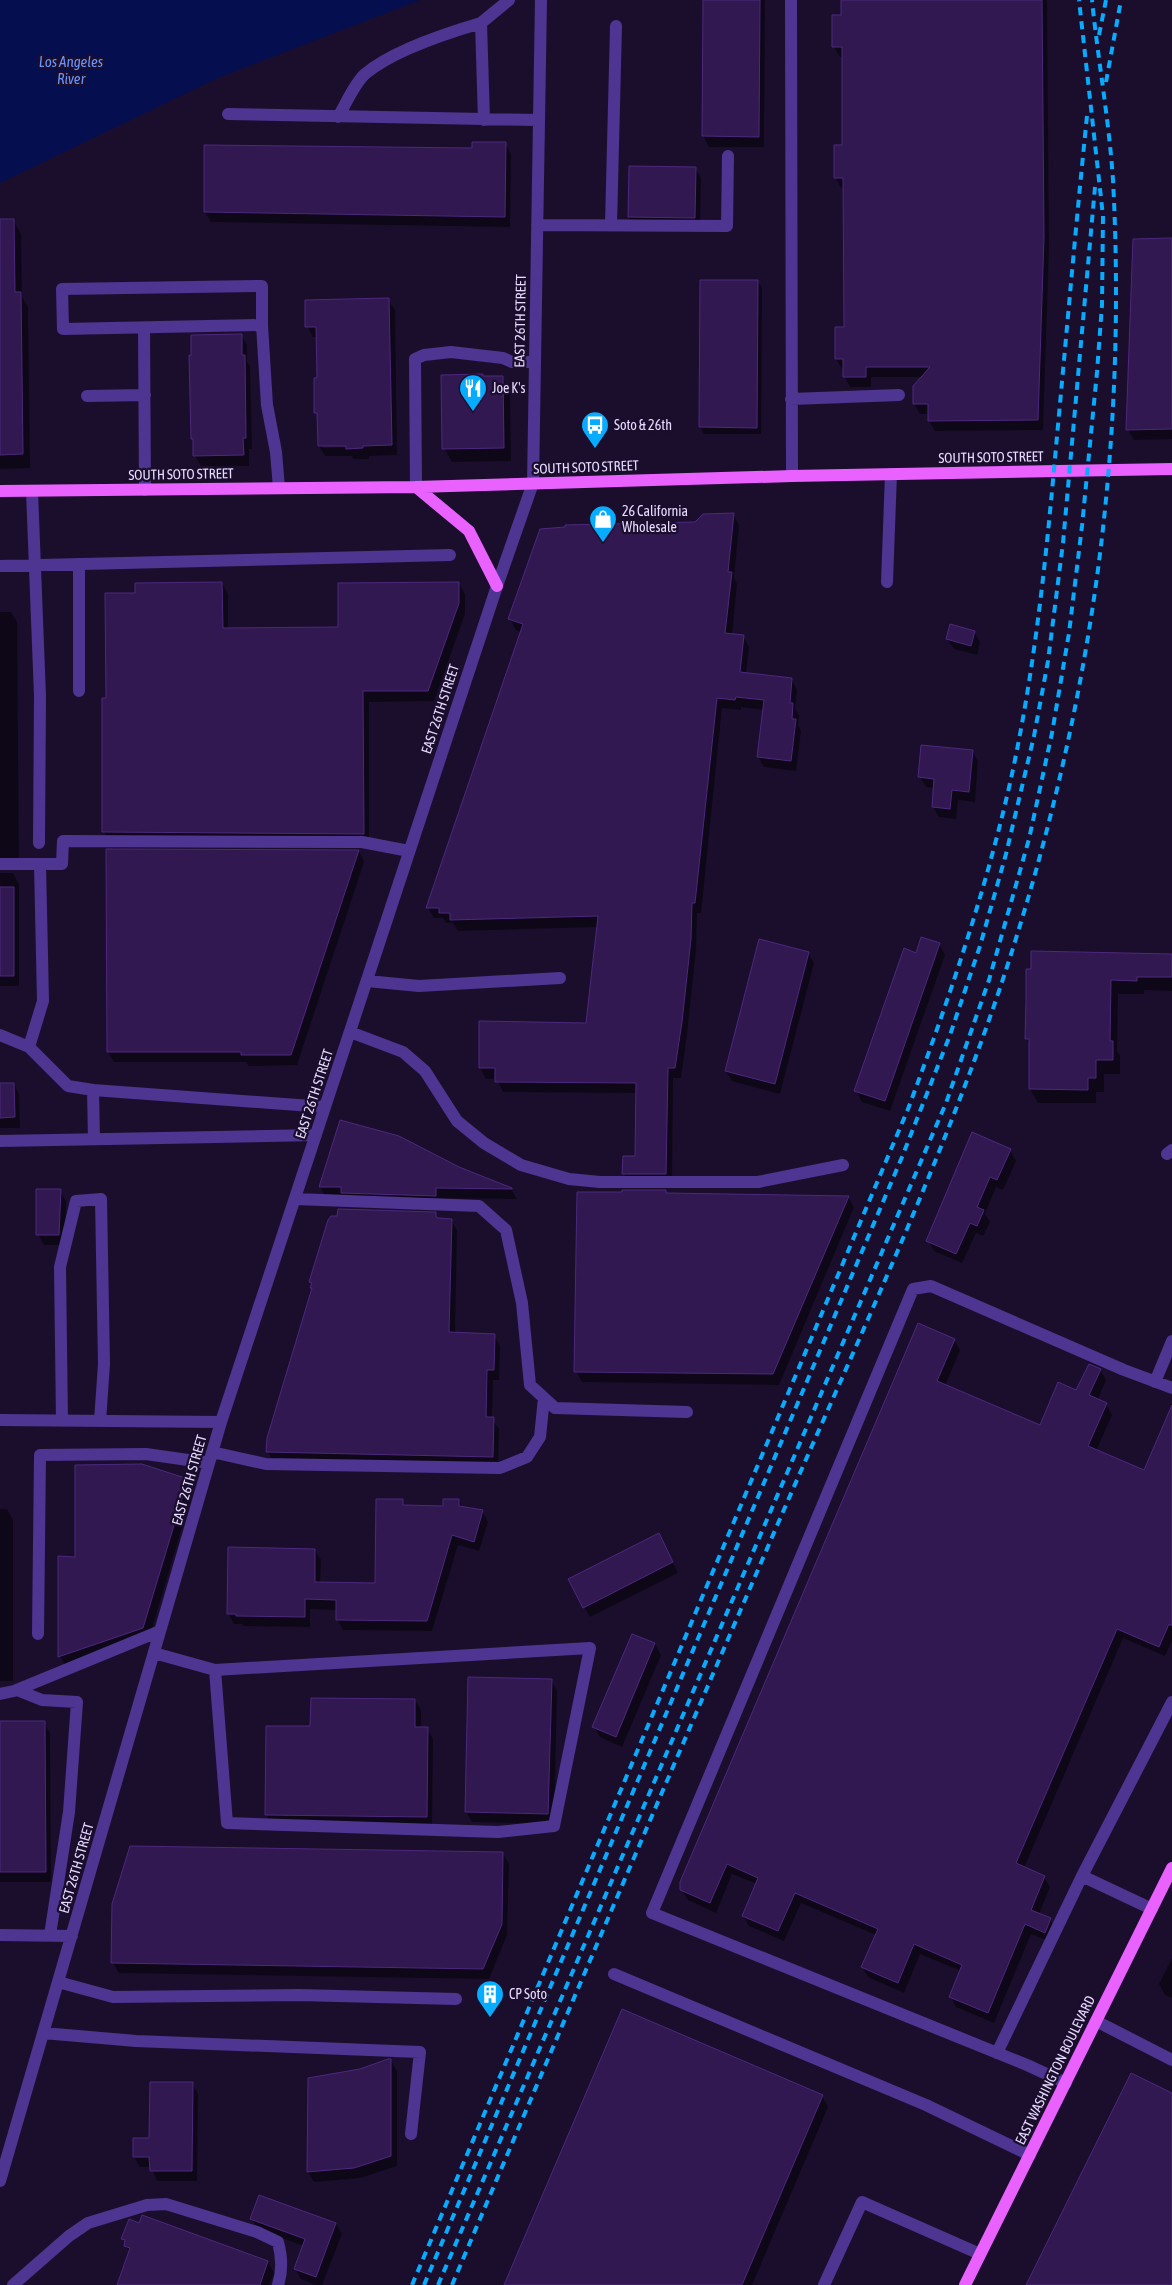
<svg xmlns="http://www.w3.org/2000/svg" width="1172" height="2285" viewBox="0 0 1172 2285" font-family="'Asap Condensed',sans-serif">
<rect width="100%" height="100%" fill="#1b0e2d"/>
<path fill="#050f50" d="M0,0H420L218,78L0,183Z"/>
<path fill="#0007" fill-rule="evenodd" d="M705,0H765L764,147H709L703,136Z
M843,0H1047L1049,248L1043,430L935,431L929,421V414H920L914,404L923,377H871V387H850L844,376V369H842L836,359L845,328L844,188H841L835,177L843,146V57H840L834,47L843,16Z
M505,143L511,154L510,227L211,222L205,212Z
M695,168L701,178L700,228L635,227L629,217Z
M0,220H13L21,234L22,297L28,307L30,468L0,469Z
M1172,240V439L1134,440L1128,430Z
M701,281H758L762,288L761,434H704L700,427Z
M388,300L395,310L397,455L369,456V459H353L352,456H325L319,446V418L316,413L318,379L317,337H313L307,326ZM352,444V447L323,448V445Z
M241,335L247,345V362L250,366L252,449H249V466H201L195,456L194,443L192,439Z
M502,377L510,391L511,461L452,462L444,448L484,378Z
M733,514L739,525L734,578L737,584L732,635L743,636L749,647L746,674L791,679L797,690L795,709L799,715L798,725L801,731L796,771L764,767L758,757L764,710L741,707V710L722,708L701,913H697L696,950L687,1034L681,1078H673L672,1184H630L624,1174L636,1158L637,1093L503,1092L497,1079H486L480,1068L481,1022L587,1024L598,927L458,931L453,923H446L443,918H434L428,908L521,632L516,630L510,619L696,523Z
M222,583L228,594V629L339,628L459,584L465,594V614L434,701L369,702V844L110,842L104,832L107,699L136,594Z
M0,612H11L17,622L19,866L2,867L0,871Z
M974,632L980,642L977,655L954,649L947,639Z
M972,751L978,761L975,802L958,800L956,819L939,817L933,807L935,788L926,787L920,777Z
M107,851H359L364,862L297,1065L249,1066L246,1062H114L108,1052Z
M0,873H13L19,884V986H0Z
M939,944L945,955L890,1111L862,1102L856,1091L917,954Z
M808,953L814,963L780,1094L732,1081L726,1071Z
M1172,955V991L1144,990V994H1118L1117,1051L1120,1056V1074H1104V1092H1096V1103H1038L1030,1089L1031,1047L1026,1039L1028,970Z
M0,1084H14L19,1094L20,1128H0Z
M1010,1150L1016,1161L1003,1190L996,1187L985,1214L990,1222L983,1236L976,1233L962,1263L934,1251L928,1240Z
M459,1168L511,1189L517,1199L326,1197L320,1187Z
M60,1191L66,1201L65,1245H44L38,1234Z
M665,1191L667,1194L848,1197L854,1207L779,1385L582,1382L576,1371Z
M435,1214L438,1220H451L457,1230L455,1333L494,1335L500,1346L499,1380H493L492,1419L499,1429L498,1468L274,1463L268,1452V1438L313,1290L311,1282Z
M954,1340L960,1350L945,1386L1041,1427L1100,1370L1106,1380L1098,1399L1106,1404L1112,1415L1096,1451L1145,1471L1172,1432V1640L1165,1656L1123,1638L1024,1868L1044,1877L1050,1887L1039,1914L1050,1919L1056,1930L1051,1942L1031,1934L994,2023L956,2007L950,1996L961,1971L920,1954L904,1993L868,1977L862,1967L876,1935L801,1903L784,1941L749,1926L743,1916L757,1884L732,1874L716,1913L688,1900L681,1889Z
M187,1480L193,1490L149,1639L66,1667L60,1656L59,1558H76Z
M459,1500L463,1508L482,1511L488,1522L479,1551L458,1545L432,1631L343,1630L337,1619V1610L310,1609V1627L243,1626L242,1624H234L228,1613L315,1550L321,1560L320,1584H376L402,1501L405,1506L444,1507Z
M0,1509H7L13,1520V1681H0Z
M664,1545L678,1573L590,1617L584,1607Z
M633,1635L655,1644L661,1655L622,1747L600,1737L594,1727Z
M551,1680L557,1691L554,1824L472,1822L466,1812Z
M415,1700L421,1710V1729H427L433,1739L432,1827L272,1825L266,1815L312,1727Z
M0,1723H44L50,1733L51,1882H0Z
M503,1854L509,1864L507,1935L489,1979L119,1973L113,1963Z
M1172,1958V1998L1165,1995L1159,1984Z
M391,2061L397,2071V2166L360,2178L314,2182L308,2172L309,2079L361,2071Z
M192,2083L198,2094L197,2181H157L151,2167H140L134,2157L151,2140Z
M822,2096L828,2107L752,2285H506Z
M252,2219L336,2224L342,2234L322,2285H316L301,2279L295,2269L304,2246L258,2229Z
M123,2239L268,2262L274,2273L269,2285H118L130,2254Z"/>
<path fill="#311850" stroke="#4d287f" d="M703,0H760L759,137L702,136Z
M841,0H1042L1044,237L1038,420L928,421V404H913V386L930,367H866V377H843V359H835V327H844L843,178H834V145H842V47H832V15H841Z
M472,142H506L505,217L204,212V145L472,148Z
M629,166L696,167L695,218L628,217Z
M0,219H14L15,292H21L23,454L0,455Z
M1172,238V429L1126,430L1133,239Z
M700,280H758L757,428L699,427Z
M389,298L392,445L363,446V448L346,449V446H318L317,413H314V378H317L316,327H305V300Z
M242,334V355H245L246,438H243L244,455L193,456V439H191L189,355L191,356V335Z
M483,374V376H503L504,448L442,449L441,375Z
M734,513L728,572H732L725,633L744,635L740,672L792,678L790,703H793L792,719H796L791,761L757,757L764,700L736,697L735,700L717,698L695,903H692L691,939L682,1022L675,1068H668L666,1174H622L623,1156H635L636,1083L495,1082V1068H479V1021L586,1023L598,916L450,920V913H439V908H426L523,624L508,619L540,529L565,527V525L695,522L703,514Z
M222,582L223,628L338,627V583L459,582V603L428,691H363L364,834L102,832V698H106L105,593H135V583Z
M950,624L975,631L971,646L946,639Z
M921,745L973,750L969,792L952,790L950,809L932,807L934,779L918,777Z
M106,849L359,850L291,1055H241V1052H107Z
M0,887H14V976H0Z
M921,937L940,943L885,1101L854,1091L904,948L916,953Z
M759,939L809,952L775,1084L725,1071Z
M1031,951L1172,954V977H1137V981L1111,980L1110,1041H1113V1060H1096V1078H1088V1090L1029,1089V1039H1025L1026,1000V969H1031Z
M0,1083H14L15,1117L0,1118Z
M340,1120L399,1136L459,1167L512,1188V1189L436,1188V1196L341,1193V1187H319Z
M972,1132L1011,1149L997,1180L990,1177L977,1207L984,1210L977,1226L970,1223L956,1254L926,1241Z
M36,1189H61L59,1235H36Z
M622,1190H666V1193L849,1196L773,1374L574,1372L577,1192H622Z
M338,1209L436,1212V1217L438,1218L452,1219L449,1332L495,1334L494,1370H487L486,1417H494L493,1457L266,1452L267,1438L312,1288H310L312,1283L309,1282L328,1220L331,1216H337Z
M918,1323L955,1339L937,1381L1040,1425L1058,1382L1076,1390L1089,1364L1101,1369L1089,1395L1107,1403L1088,1446L1144,1470L1172,1405V1626L1169,1624L1159,1647L1117,1629L1016,1863L1045,1876L1031,1910L1051,1918L1045,1933L1025,1924L988,2013L949,1997L962,1965L914,1944L898,1983L879,1975L861,1967L878,1929L795,1893L778,1931L742,1916L758,1878L727,1864L710,1903L680,1890V1882Z
M142,1464L188,1479L143,1628L58,1657V1556L75,1557V1465Z
M376,1499H403V1505L443,1506V1499H459V1506L483,1510L474,1542L452,1535L427,1621L336,1620V1600L305,1599V1617L236,1616V1614H227L228,1547L315,1549V1582L375,1583Z
M659,1533L673,1562L583,1608L568,1579Z
M632,1634L655,1643L616,1737L592,1727Z
M468,1677L552,1679L548,1814L465,1812Z
M311,1698L415,1699V1727H428L427,1817L265,1815L266,1726H310Z
M0,1721H45L46,1872H0Z
M130,1846L503,1852L502,1924L483,1969L111,1963L112,1904Z
M622,2009L823,2095L742,2285H504Z
M388,2059H391V2156L354,2168L307,2172L308,2078L360,2069Z
M1131,2073L1172,2093V2285H1026Z
M150,2082H193L192,2171H150L149,2157H133V2138H149Z
M259,2195L336,2223L316,2277L294,2269L305,2239L250,2219Z
M142,2215L268,2261L260,2285H117L130,2248L124,2246L125,2240L121,2239L129,2219L139,2223Z"/>
<g fill="none" stroke-linecap="round" stroke-linejoin="round">
<path stroke="#4e3591" stroke-width="12" d="M791,0L792,476
M481,23L509,0
M228,114L539,120
M338,117C346,104 354,84 365,74C391,52 447,33 481,23L484,120
M537,225L727,226L728,156
M611,225L616,26
M262,325L63,329L62,289L262,286V325L267,405L276,452L279,488
M144,328L145,490
M87,396L145,395
M791,399L899,395
M416,487L415,359L424,355L451,352L503,358L512,362H535
M32,491L40,696L39,843
M0,566L450,555
M887,582L891,474
M79,691V564
M0,864H40L43,1001L29,1047
M40,864H62L63,841L362,842L409,851
M367,981L419,986L560,978
M350,1032L403,1052L425,1071L457,1121L484,1143L521,1165L569,1179L600,1182H758L843,1165
M0,1035L29,1047L68,1086L93,1090L94,1139
M93,1090L325,1107
M0,1141L316,1135
M1167,1154L1172,1150
M295,1199L479,1206L506,1230L522,1303L530,1385L555,1408L687,1412
M1155,1382L1172,1341
M0,1420L221,1422
M62,1421L60,1267L76,1201L101,1199L104,1364L100,1421
M212,1452L266,1464L500,1468L527,1457L540,1437L544,1398
M38,1634L40,1455L146,1454L209,1463
M154,1653L215,1670L590,1648L554,1826L498,1832L227,1823L215,1670
M17,1690L42,1700L77,1702L69,1812L50,1935
M0,1694L14,1691L160,1631
M1082,1876L1152,1909
M0,1935L72,1936
M614,1974L926,2105L1030,2155
M58,1982L113,1997L299,1995L456,1999
M1096,2021L1172,2060
M43,2033L136,2041L420,2052L411,2134
M997,2053L1082,1876L1172,1702
M1066,2083L1027,2065L652,1913L913,1289L931,1286L1124,1370L1172,1388
M0,2181L221,1422L497,586L533,483L541,0
M13,2285L69,2236L88,2223L147,2205L166,2204L257,2232L278,2242C282,2257 283,2270 278,2285
M824,2285L862,2202L980,2254"/>
<path stroke="#e962ff" stroke-width="12" d="M416,487L469,531L497,586
M0,491L416,487L792,476L1172,469
M965,2285L1172,1868"/>
<path stroke="#07acff" stroke-width="4" stroke-dasharray="8 6" stroke-linecap="butt" d="M1099,35L1106,0
M1106,82L1121,0
M412,2285L908,1109C949,999 987,888 1012,774C1036,662 1047,549 1057,436C1067,329 1076,223 1087,116
M424,2285L902,1157L950,1035L980,946L1006,854L1034,736L1048,661L1063,543L1095,187
M438,2285L946,1103L989,980L1029,839L1052,733L1069,633L1082,526L1097,372L1102,305L1103,216L1079,0
M452,2285C559,2032 667,1780 776,1528C853,1350 937,1174 999,991C1050,839 1087,679 1104,519C1116,406 1119,294 1113,180C1109,120 1098,60 1092,0"/>
</g>
<defs>
<g id="restaurant-pin" transform="scale(1.4375)"><path d="M0 17L-7.5 6A9.5 9.5 0 1 1 7.5 6Z" fill="#07acff" stroke="#1b0e2d"/><path d="M-5-6h1v4h1v-4h1v4h1v-4h1v5L-1.5 .5V6h-2V.5L-5-1ZM5-6V6H3V1.5H1.5Q1.5-4 5-6Z" fill="#fff"/></g>
<g id="bus-pin" transform="scale(1.4375)"><path d="M0 17L-7.5 6A9.5 9.5 0 1 1 7.5 6Z" fill="#07acff" stroke="#1b0e2d"/><path d="M-5-6H5V4H4V6H2V4H-2V6H-4V4H-5ZM-3.5-4V0h7V-4ZM-3.5 1.2v1.5H-2V1.2ZM2 1.2v1.5H3.5V1.2Z" fill="#fff"/></g>
<g id="shop-pin" transform="scale(1.4375)"><path d="M0 17L-7.5 6A9.5 9.5 0 1 1 7.5 6Z" fill="#07acff" stroke="#1b0e2d"/><path d="M-5-2.5h2.3a2.7 3.5 0 0 1 5.4 0H5L5.5 6h-11ZM-1.5-2.5h3a1.5 2.3 0 0 0-3 0Z" fill="#fff"/></g>
<g id="building-pin" transform="scale(1.4375)"><path d="M0 17L-7.5 6A9.5 9.5 0 1 1 7.5 6Z" fill="#07acff" stroke="#1b0e2d"/><path d="M-4-6H4V6H1V3H-1V6H-4ZM-2.5-4.3h1.7v1.8h-1.7ZM.8-4.3h1.7v1.8H.8ZM-2.5-1h1.7V.8h-1.7ZM.8-1h1.7V.8H.8Z" fill="#fff"/></g>
</defs>
<g fill-rule="evenodd">
<use href="#restaurant-pin" x="473" y="388"/>
<use href="#bus-pin" x="595" y="425"/>
<use href="#shop-pin" x="603" y="519"/>
<use href="#building-pin" x="490" y="1994"/>
</g>
<g text-anchor="middle" dominant-baseline="central" stroke-width="4.5" stroke-linejoin="round" paint-order="stroke">
<g font-size="14" fill="#e7dbff" stroke="#1b0e2d">
<text transform="translate(520 321) rotate(-89)">EAST 26TH STREET</text>
<text transform="translate(991 457) rotate(-1)">SOUTH SOTO STREET</text>
<text transform="translate(586 467) rotate(-2)">SOUTH SOTO STREET</text>
<text transform="translate(181 474) rotate(-1)">SOUTH SOTO STREET</text>
<text transform="translate(440 709) rotate(-72)">EAST 26TH STREET</text>
<text transform="translate(314 1094) rotate(-72)">EAST 26TH STREET</text>
<text transform="translate(189 1480) rotate(-74)">EAST 26TH STREET</text>
<text transform="translate(76 1868) rotate(-74)">EAST 26TH STREET</text>
<text transform="translate(1055 2070) rotate(-64)">EAST WASHINGTON BOULEVARD</text>
</g>
<g font-size="14" fill="#e7dbff" stroke="#1b0e2d" text-anchor="start">
<text x="492" y="388">Joe K's</text>
<text x="614" y="425">Soto &amp; 26th</text>
<text x="622" y="511">26 California<tspan x="622" dy="16">Wholesale</tspan></text>
<text x="509" y="1994">CP Soto</text>
</g>
<g font-size="15" font-style="italic" fill="#6996ff" stroke="#1b0e2d">
<text x="71" y="61">Los Angeles<tspan x="71" dy="17">River</tspan></text>
</g>
</g>
</svg>
